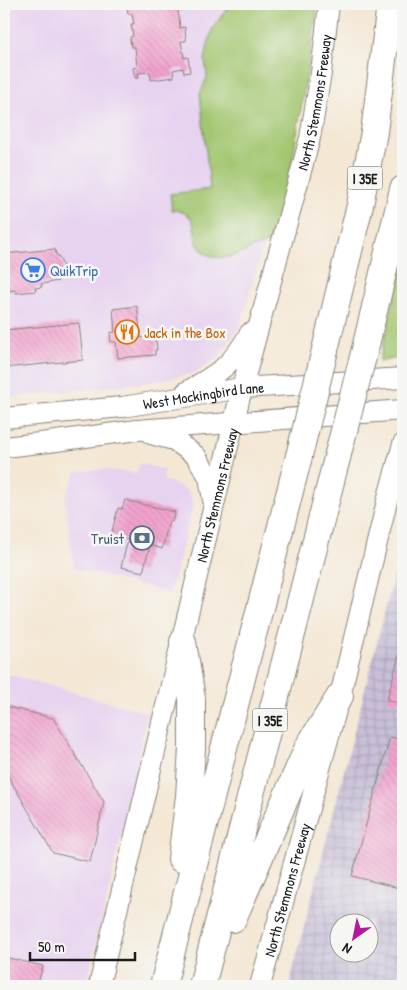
<svg xmlns="http://www.w3.org/2000/svg" width="407" height="990" viewBox="0 0 407 990" font-family="'Patrick Hand',sans-serif">
<defs>
<pattern id="industrial-grid" width="8" height="8" patternUnits="userSpaceOnUse" patternTransform="scale(1.25)"><rect width="8" height="8" fill="#c8bfd8"/><path d="M0 4h8M4 0v8" fill="none" stroke="#aba4b9"/></pattern>
<pattern id="building-back-hatch" width="6" height="6" patternUnits="userSpaceOnUse" patternTransform="scale(1.25)"><rect width="6" height="6" fill="#f2a3cf"/><path d="M-1 5l2 2M0 0l6 6M5-1l2 2" fill="none" stroke="#cf8cb1"/></pattern>
</defs>
<rect width="100%" height="100%" fill="#f6f6f2"/>
<filter id="ink" filterUnits="userSpaceOnUse"><feTurbulence type="fractalNoise" baseFrequency=".02" numOctaves="2"/><feDisplacementMap in="SourceGraphic" scale="10" xChannelSelector="R" yChannelSelector="G"/><feConvolveMatrix kernelMatrix="1 2 1 2 8 2 1 2 1" color-interpolation-filters="sRGB"/></filter>
<filter id="wash" filterUnits="userSpaceOnUse"><feTurbulence type="fractalNoise" baseFrequency=".0096" numOctaves="4" result="noise"/><feDisplacementMap in="SourceGraphic" scale="20" xChannelSelector="R" yChannelSelector="G"/><feGaussianBlur stdDeviation="1.12" result="paint"/><feColorMatrix in="noise" values="0 0 0 0 0 0 0 0 0 0 0 0 0 0 0 0 0 1.4 0 .05"/><feComposite in="paint" operator="in"/></filter>
<g filter="url(#wash)">
<rect width="100%" height="100%" fill="#f4e8d5"/>
<path fill="#e7d2f0" d="M4,4H232L222,15L213,28L208,44L205,60L207,77L200,94L210,189L171,194L172,210L181,211L191,218L194,224L196,238L225,259L264,243L240,326L218,358L194,373L159,381L4,398Z
M140,463L164,470V480L180,486L189,492L193,505L170,593L74,568L65,499L76,472L103,469L137,473Z
M4,673L148,713L100,930L86,986H4Z"/>
<path fill="url(#industrial-grid)" fill-rule="evenodd" d="M403,541V986H289ZM340,922H370V952H340Z"/>
<path fill="#a3c66f" stroke="#607146" d="M232,4H318L292,164L285,202L271,242C250,246 225,268 204,252C186,239 206,213 172,210L170,194L210,189L200,94L207,77L205,60L208,44L213,28L222,15Z
M403,260V357L379,362Z"/>
<g id="blocks">
<path fill="url(#building-back-hatch)" d="M130,4H183L184,9L178,10L180,28L185,27L186,41H181L184,58L188,57L190,72L184,73L183,68L173,70L174,77L151,80L150,72L138,73L139,78H135L133,68L137,67L135,47H131L130,37L133,36L131,24H134L132,14H128L127,6H130Z
M55,249L56,255H58L63,266L62,273L58,281L41,284L42,287L35,288L36,291L16,293L15,290L9,291V288H4V254Z
M137,306L141,338L153,336L154,341H156L157,350H155V355L118,358L116,342H111L110,333L115,332L113,309Z
M79,323L83,360L4,368V330Z
M125,500L175,512L172,522L169,521L162,549L150,545L143,572L121,567L128,540L111,535L118,508L122,509Z
M403,640V704L387,700Z
M4,706L53,718L104,802L90,862L53,853L4,769Z
M390,737L403,740V889L352,876Z
M4,957L43,966L37,986H4Z"/>
</g>
</g>
<g filter="url(#ink)">
<use href="#blocks" fill-opacity="0" stroke="#888278" stroke-width="1"/>
<g fill="none" stroke-linecap="round" stroke-linejoin="round">
<g stroke="#888278" stroke-width="22">
<g id="secondary">
<path d="M186,392C218,373 231,367 250,333"/>
<path id="s1" d="M4,418L122,407L242,388L403,378"/>
<path d="M151,434L174,440L196,456L209,477L213,500"/>
<path d="M4,447L49,442L137,430L403,410"/>
<path id="s2" d="M99,986L242,388L310,138L321,73L329,4"/>
<path id="s3" d="M260,986L340,696L388,497L403,444"/>
</g>
</g>
<g stroke="#888278" stroke-width="28">
<path id="motorway" d="M365,349L403,189
M325,350L360,205L374,132L390,4
M181,859L189,796L192,748V699L183,642
M233,919L308,747L340,696
M163,986L299,456
M202,986L338,454"/>
</g>
<use href="#secondary" stroke="#fff" stroke-width="20"/>
<use href="#motorway" stroke="#fff" stroke-width="26"/>
<g stroke="#888278" stroke-width="28" stroke-linecap="butt">
<path id="motorway-bridge" d="M338,454L365,349
M299,456L325,350"/>
</g>
<use href="#motorway-bridge" stroke="#fff" stroke-width="26"/>
</g>
</g>
<defs>
<g id="supermarket-ring" transform="scale(1.25)"><circle r="9.5" fill="#f6f6f2" stroke="#3f7fe0" stroke-width="1.5"/><path d="M-6-5.5h2.5l.6 2H6L4.5 2H-2.5L-4.4-4H-6ZM-1.5 3.2a1.3 1.3 0 1 0 .1 0ZM3 3.2a1.3 1.3 0 1 0 .1 0Z" fill="#3f7fe0"/></g>
<g id="restaurant-ring" transform="scale(1.25)"><circle r="9.5" fill="#f6f6f2" stroke="#e8710a" stroke-width="1.5"/><path d="M-5-6h1v4h1v-4h1v4h1v-4h1v5L-1.5 .5V6h-2V.5L-5-1ZM5-6V6H3V1.5H1.5Q1.5-4 5-6Z" fill="#e8710a"/></g>
<g id="bank-ring" transform="scale(1.25)"><circle r="9.5" fill="#f6f6f2" stroke="#5c6f8a" stroke-width="1.5"/><path d="M-6-4H6V4H-6ZM0-2.3a2.3 2.3 0 1 0 0 4.6a2.3 2.3 0 1 0 0-4.6Z" fill="#5c6f8a"/></g>
</defs>
<g fill-rule="evenodd">
<use href="#supermarket-ring" x="33" y="270"/>
<use href="#restaurant-ring" x="127" y="332"/>
<use href="#bank-ring" x="142" y="538"/>
</g>
<g text-anchor="middle" dominant-baseline="central" stroke-width="5" stroke-linejoin="round" paint-order="stroke">
<g fill="#f6f6f2" stroke="#5d5d5c" stroke-width="1">
<rect x="347.5" y="166.5" width="35" height="23" rx="4"/>
<rect x="252.5" y="708.5" width="35" height="23" rx="4"/>
</g>
<g font-size="14" font-weight="bold" fill="#1c1c1c">
<text x="365" y="178">I 35E</text>
<text x="270" y="720">I 35E</text>
</g>
<g font-size="15" fill="#1c1c1c" stroke="#f6f6f2">
<text stroke="none"><textPath href="#s2" startOffset="910">North Stemmons Freeway</textPath></text>
<text stroke="none"><textPath href="#s1" startOffset="201">West Mockingbird Lane</textPath></text>
<text stroke="none"><textPath href="#s2" startOffset="505">North Stemmons Freeway</textPath></text>
<text stroke="none"><textPath href="#s3" startOffset="100">North Stemmons Freeway</textPath></text>
</g>
<g font-size="15" fill="#366cbe" stroke="#f6f6f2" text-anchor="start">
<text x="50" y="270">QuikTrip</text>
</g>
<g font-size="15" fill="#c56008" stroke="#f6f6f2" text-anchor="start">
<text x="144" y="332">Jack in the Box</text>
</g>
<g font-size="15" fill="#4e5e75" stroke="#f6f6f2" text-anchor="end">
<text x="124" y="538">Truist</text>
</g>
</g>
<rect width="407" height="990" fill="none" stroke="#f6f6f2" stroke-width="20"/>
<g transform="translate(354 938) rotate(213)"><circle r="24" fill="#f6f6f2" stroke="#9f9f9c"/>
<path d="M0-4L9 19L0 12L-9 19Z" fill="#b5179e"/>
<text y="-8" font-size="14" font-weight="bold" text-anchor="middle" fill="#1c1c1c">N</text>
</g>
<path d="M30 952v8h105v-8" fill="none" stroke="#1c1c1c" stroke-width="2.5"/>
<text x="38" y="952" font-size="15" fill="#1c1c1c" stroke="#f6f6f2" stroke-width="4" paint-order="stroke">50 m</text>
</svg>
